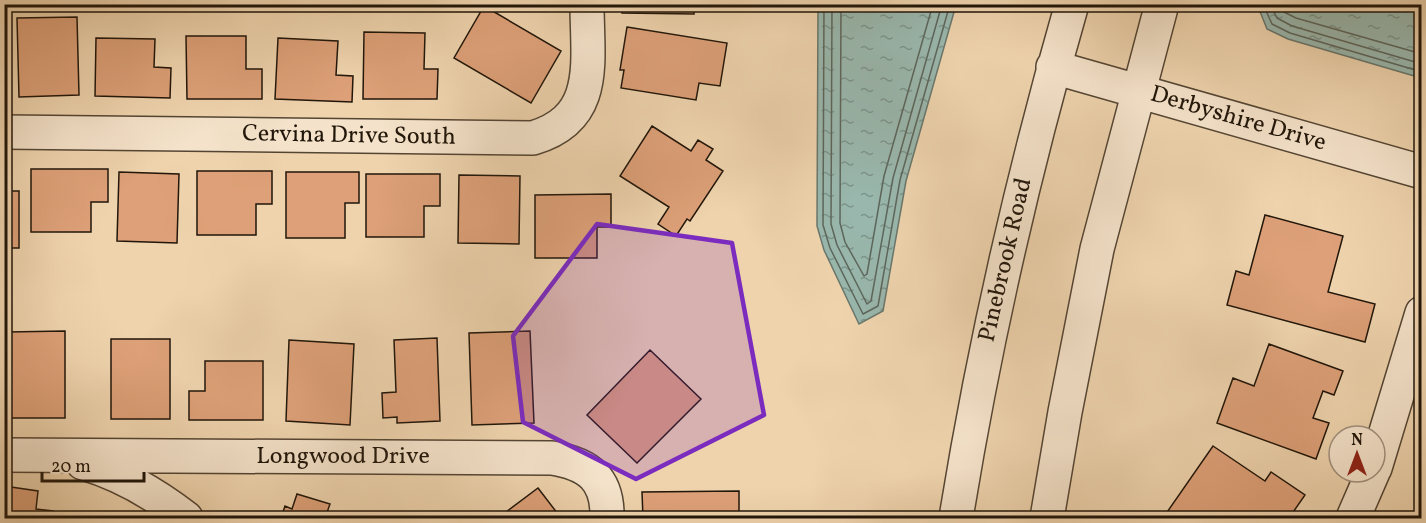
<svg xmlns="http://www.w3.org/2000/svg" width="1426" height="523" viewBox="0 0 1426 523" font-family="Vollkorn,serif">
<defs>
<pattern id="water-ripples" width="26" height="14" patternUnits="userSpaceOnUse" patternTransform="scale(1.5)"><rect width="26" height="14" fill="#99b7ad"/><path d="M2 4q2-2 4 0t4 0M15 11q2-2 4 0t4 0" fill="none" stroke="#7c948b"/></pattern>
</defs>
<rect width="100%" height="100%" fill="#eed3ad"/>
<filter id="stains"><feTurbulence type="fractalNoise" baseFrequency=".00333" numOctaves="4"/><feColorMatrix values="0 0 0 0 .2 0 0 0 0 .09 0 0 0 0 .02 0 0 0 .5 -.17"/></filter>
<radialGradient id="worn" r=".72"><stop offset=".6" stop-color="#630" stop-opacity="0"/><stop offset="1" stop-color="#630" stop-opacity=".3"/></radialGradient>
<path fill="url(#water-ripples)" stroke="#69776c" stroke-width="1.5" d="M1257,4L1421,5V78L1288,39L1267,29Z
M818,5H956L906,181L883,311L859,324L824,250L817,226Z"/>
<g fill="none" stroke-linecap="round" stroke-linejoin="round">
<path stroke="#5d665c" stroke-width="1.5" d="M824,4L823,225L830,248L863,314L878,306L900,180L950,4
M832,4L831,224L837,245L867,304L871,301L893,178L942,4
M841,4L840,223L845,242L864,276L867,274L884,176L933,4
M1263,4L1272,24L1290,33L1422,72
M1270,4L1277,18L1292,26L1422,64
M1280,4L1284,12L1296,18L1422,54"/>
</g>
<path fill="#dda078" stroke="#21160a" stroke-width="1.5" d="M622,4H694V14L622,13Z
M484,6L561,51L531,103L454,58Z
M77,17L79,95L19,97L17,18Z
M627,27L727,43L720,86L699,83L696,100L621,88L624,70H620Z
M364,32L425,33L424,69H438L437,99H363Z
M186,36H246V69H262V99H187Z
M96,38L155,39L154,67L171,68L170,98L95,96Z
M278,38L338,41L336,75L353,76L352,102L275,99Z
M652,126L691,151L698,140L713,149L706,160L723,171L690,221L687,219L676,236L658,224L669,207L620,176Z
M31,169H108V202H91V232H31Z
M197,171H272V204H256V235H197Z
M119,172L179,174L177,243L117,241Z
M286,172H359V203H345V238H286Z
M366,174H440V206H424V237H366Z
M459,175L520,176L519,244L458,243Z
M4,191H19V248H4Z
M611,194V227H597V258H535V195Z
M1265,215L1343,236L1328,292L1375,304L1365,342L1227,305L1236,271L1249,275Z
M65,331V418H7V332Z
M530,331L534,423L472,425L469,333Z
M437,338L440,421L397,423V417L383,418L382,393L396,392L394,340Z
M111,339H170V419H111Z
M289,340L354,344L350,425L286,421Z
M1269,344L1343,371L1334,395L1323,391L1313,418L1329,423L1316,459L1217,423L1233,378L1254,386Z
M650,350L701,399L637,463L587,415Z
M205,361H263V420H189V391H205Z
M1213,446L1265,481L1271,472L1305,495L1289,518H1163Z
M4,486L38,491L36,509L53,511L52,518H4Z
M538,488L561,518H498Z
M739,491V513L732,514V518H643L642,492Z
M297,494L330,504L325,518H281L285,506L292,509Z"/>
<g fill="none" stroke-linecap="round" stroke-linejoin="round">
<g stroke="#544533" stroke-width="36">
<path id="minor" d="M1053,67L1422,172
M4,132L533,138C600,118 587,62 587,4
M4,455L552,458C589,464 608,479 607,518
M83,463C121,474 155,494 186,518
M1375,468L1422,313
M956,518C984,345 1023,174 1072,4
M1047,518L1065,412L1097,249L1162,4
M1353,518L1373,472"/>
</g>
<use href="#minor" stroke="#f4e2ca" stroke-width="33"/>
</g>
<path fill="#7b2cbf" fill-opacity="0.2" stroke="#7b2cbf" stroke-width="4.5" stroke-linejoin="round" d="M597,224L732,243L764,415L636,479L523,422L513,336Z"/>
<g text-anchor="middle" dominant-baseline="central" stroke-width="4.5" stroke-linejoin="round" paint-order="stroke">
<g font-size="24" fill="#21160a" stroke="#f4e2ca">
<text transform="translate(1238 119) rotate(16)">Derbyshire Drive</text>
<text transform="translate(349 136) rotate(1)">Cervina Drive South</text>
<text transform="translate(1006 260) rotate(-77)">Pinebrook Road</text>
<text x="343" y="457">Longwood Drive</text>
</g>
</g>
<rect width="1426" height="523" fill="none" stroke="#eed3ad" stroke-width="24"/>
<rect x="6" y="6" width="1414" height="511" fill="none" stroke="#21160a" stroke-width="3"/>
<rect x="12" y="12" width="1402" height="499" fill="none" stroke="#21160a" stroke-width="1.5"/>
<g transform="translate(1357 454)"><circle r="28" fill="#f4e2ca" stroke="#a0907d" stroke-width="1.5"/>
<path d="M0-4.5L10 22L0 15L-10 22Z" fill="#8f2418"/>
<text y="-9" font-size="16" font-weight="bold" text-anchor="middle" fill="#21160a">N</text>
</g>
<path d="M42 472v9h102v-9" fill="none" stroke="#21160a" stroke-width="3"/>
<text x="51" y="472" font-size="18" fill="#21160a" stroke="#f4e2ca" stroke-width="4.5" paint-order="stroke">20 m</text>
<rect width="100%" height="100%" filter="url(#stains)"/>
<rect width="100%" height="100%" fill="url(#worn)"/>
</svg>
